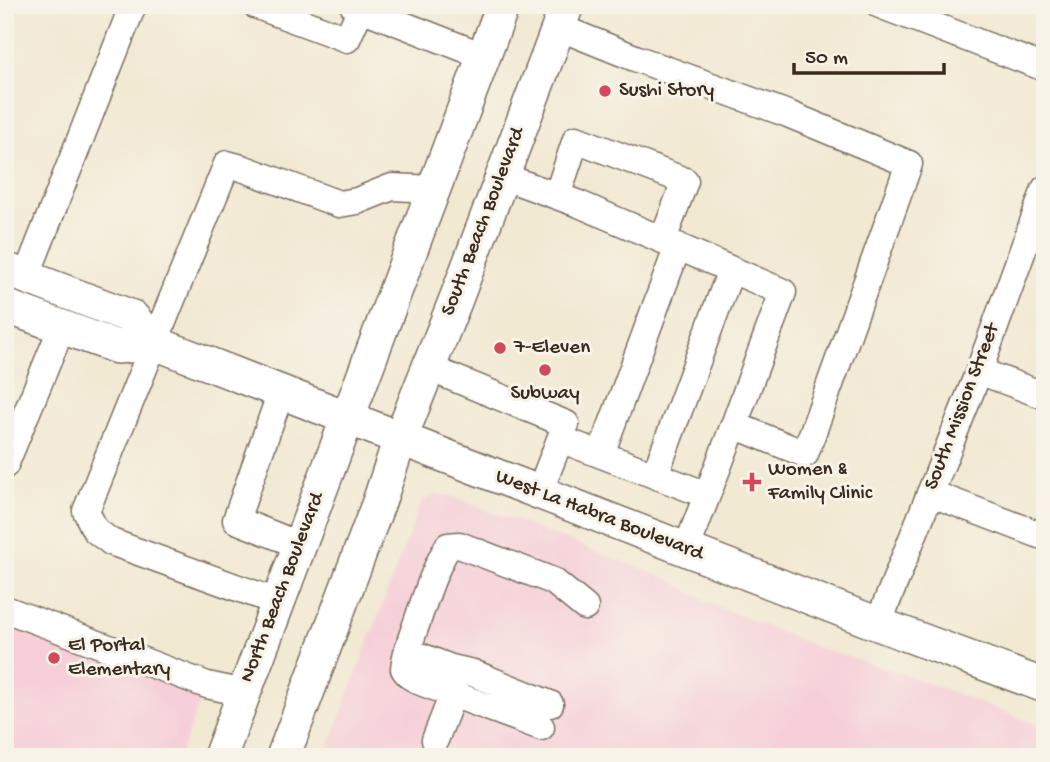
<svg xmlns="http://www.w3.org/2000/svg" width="1050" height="762" viewBox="0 0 1050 762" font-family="'Gochi Hand',sans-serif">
<rect width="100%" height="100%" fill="#f7f3e8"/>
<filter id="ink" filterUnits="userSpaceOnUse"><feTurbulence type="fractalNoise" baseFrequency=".0143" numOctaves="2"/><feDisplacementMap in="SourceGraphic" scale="14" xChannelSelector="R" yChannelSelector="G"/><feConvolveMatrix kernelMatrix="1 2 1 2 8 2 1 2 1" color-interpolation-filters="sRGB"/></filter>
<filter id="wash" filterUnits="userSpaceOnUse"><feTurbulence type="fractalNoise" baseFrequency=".00686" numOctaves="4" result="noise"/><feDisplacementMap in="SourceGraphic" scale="28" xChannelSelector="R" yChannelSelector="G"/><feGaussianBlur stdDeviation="1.57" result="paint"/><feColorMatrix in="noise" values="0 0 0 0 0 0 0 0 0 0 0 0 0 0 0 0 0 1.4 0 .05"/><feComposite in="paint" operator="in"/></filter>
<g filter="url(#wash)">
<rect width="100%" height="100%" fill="#f2e9d3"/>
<path fill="#f6cfd8" d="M435,494L448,495L669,579L707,602L817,647L913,677L1045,728V757H325L420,505L427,498Z
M5,620L202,696L179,757H5Z"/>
</g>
<g filter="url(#ink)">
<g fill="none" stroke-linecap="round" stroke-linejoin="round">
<g stroke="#7b6d5d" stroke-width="29">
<path id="minor" d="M255,5L347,39L361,8
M353,5L483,56
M880,5L1045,68
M558,27L635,58L788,114L909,164L805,454L734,425L686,550
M502,176L579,204L783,292L734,425
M557,196L576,139L685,181L663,240
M26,277L133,5
M429,368L566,424L539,493
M979,371L1045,396
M281,392L236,520L299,545
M560,439L707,495
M601,454L678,246
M5,465L62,327
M655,475L731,270
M930,493L1045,537
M277,602L111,542L95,530L86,511L227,164L242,168L339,204L357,201L392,187L433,189
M5,609L207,685L244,693
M878,624L979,371L1045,189
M407,654L423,657L451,668L473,673L550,704
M541,727L423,683L410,676L404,669C405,653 412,637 417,622C426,596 434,570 448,546L459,545L553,581L585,607
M435,740L453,694"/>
</g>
<g stroke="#7b6d5d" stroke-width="36">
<path id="major" d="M5,269L132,317L155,343L878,624L1045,686
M5,306L117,347L155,343
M220,757L503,5
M283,757L379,502L400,439L456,299L567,5"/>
</g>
<use href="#minor" stroke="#fff" stroke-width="26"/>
<use href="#major" stroke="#fff" stroke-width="33"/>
</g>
</g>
<g fill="#d1495b" stroke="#f7f3e8" stroke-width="2.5">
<circle cx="605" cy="91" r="7"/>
<circle cx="500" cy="348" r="7"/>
<circle cx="545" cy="370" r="7"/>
<path d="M748.5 471.5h7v7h7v7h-7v7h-7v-7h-7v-7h7z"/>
<circle cx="54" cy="658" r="7"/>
</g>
<g text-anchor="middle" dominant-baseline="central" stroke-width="6" stroke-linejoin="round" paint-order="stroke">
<g font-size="21" fill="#3b2a1e" stroke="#f7f3e8" text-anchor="start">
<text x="619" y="91">Sushi Story</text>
<text x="514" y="348">7-Eleven</text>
<text x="545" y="394" text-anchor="middle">Subway</text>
<text x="768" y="470">Women &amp;<tspan x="768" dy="24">Family Clinic</tspan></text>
<text x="68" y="646">El Portal<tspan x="68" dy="24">Elementary</tspan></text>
</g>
<g font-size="21" fill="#3b2a1e" stroke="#f7f3e8">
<text transform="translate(484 222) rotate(-69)">South Beach Boulevard</text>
<text transform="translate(963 407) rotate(-69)">South Mission Street</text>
<text transform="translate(599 516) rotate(21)">West La Habra Boulevard</text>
<text transform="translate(283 588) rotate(-69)">North Beach Boulevard</text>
</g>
</g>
<rect width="1050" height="762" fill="none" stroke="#f7f3e8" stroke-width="28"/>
<path d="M794 63v10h150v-10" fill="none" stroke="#3b2a1e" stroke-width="3.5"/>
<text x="805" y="63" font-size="21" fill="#3b2a1e" stroke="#f7f3e8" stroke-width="5" paint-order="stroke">50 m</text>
</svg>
